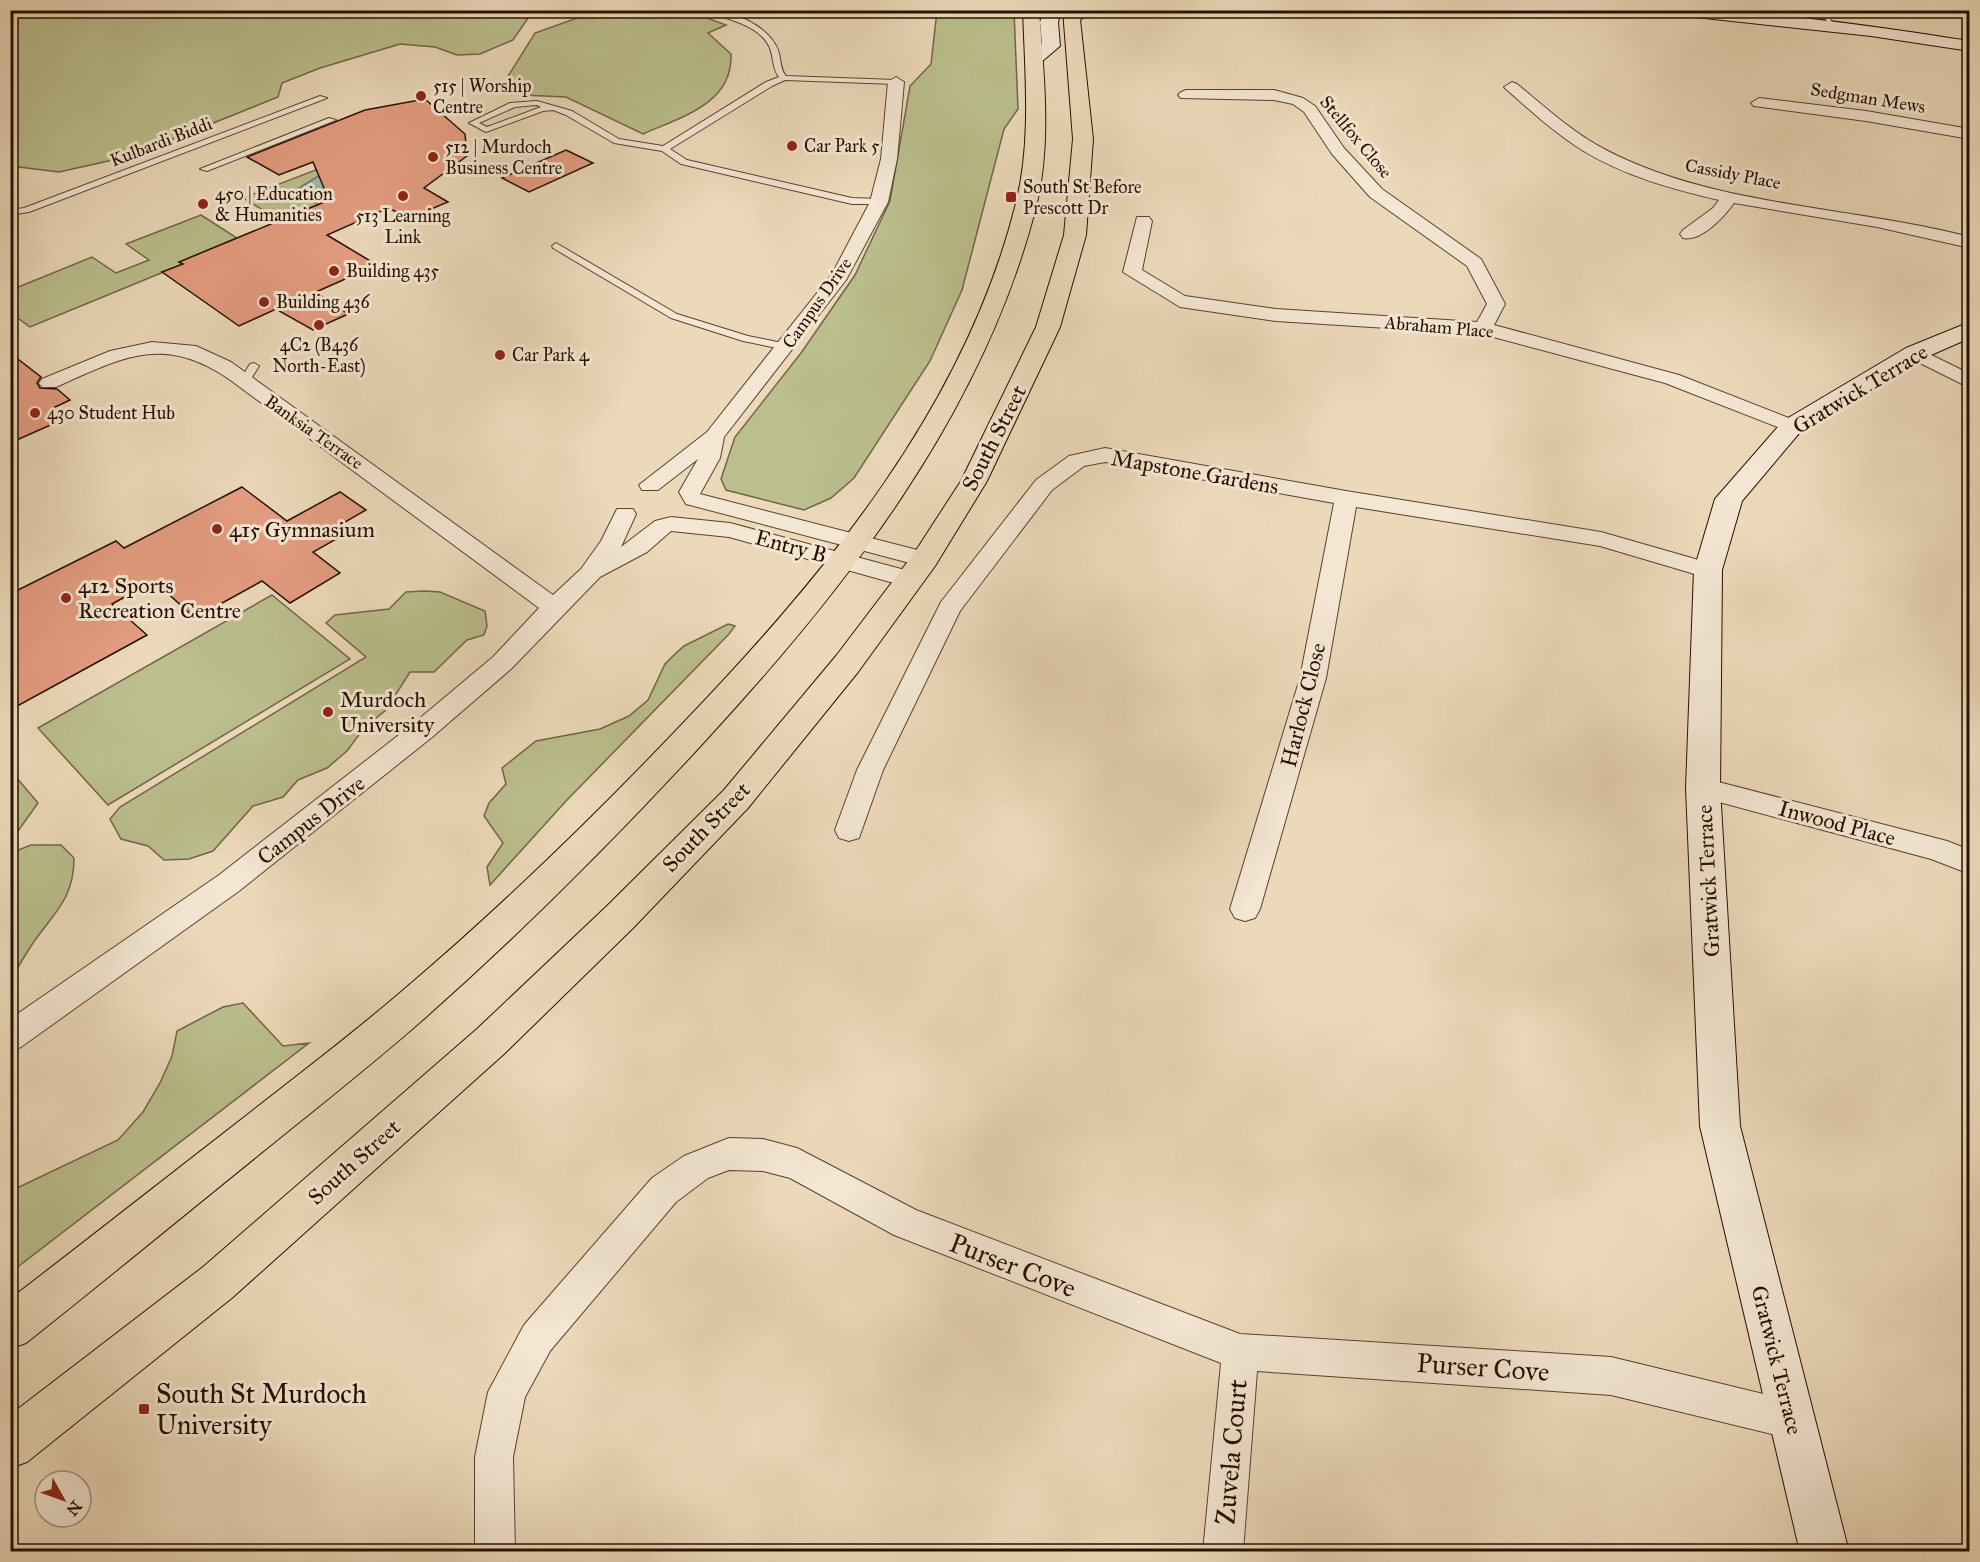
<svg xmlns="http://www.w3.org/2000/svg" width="1980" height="1562" viewBox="0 0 1980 1562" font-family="'IM FELL Great Primer',serif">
<rect width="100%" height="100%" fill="#ecd9ba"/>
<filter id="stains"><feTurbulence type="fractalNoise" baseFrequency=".00333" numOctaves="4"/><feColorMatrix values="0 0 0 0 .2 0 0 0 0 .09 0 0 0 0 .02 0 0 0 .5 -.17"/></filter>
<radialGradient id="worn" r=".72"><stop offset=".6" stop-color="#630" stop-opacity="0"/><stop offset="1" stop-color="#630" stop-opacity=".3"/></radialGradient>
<path fill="#bbbe8d" stroke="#706646" stroke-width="1.5" d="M11,10H533V11L513,40L480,54L457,55L435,47L400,44L320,68L282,83L278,97L131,156L59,172L11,166Z
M685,10L726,25L708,33L731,54C733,104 681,117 643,134L566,97L522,95L502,86L535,33L577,18H596L613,11Z
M937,11H1014L1018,109L1004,129L962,290L930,361L854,478L831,498L804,510L726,490L721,479L735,437L801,353L855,275L890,201L910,86L931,64Z
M370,149L371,183L281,221L243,198Z
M201,215L237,238L180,262L183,264L30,327L11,313V290L92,257L116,273L149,260L126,244Z
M424,591L440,592L485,611L487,626L484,635L467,640L434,672H410L386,710L364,728L347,751L327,768L298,780L283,797L253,806L213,851L189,859L164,860L148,846L121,839L110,819L120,807L366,657L326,623L335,615L389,609L406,592Z
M272,595L350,659L108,805L38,728Z
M728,624L735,626L729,634L566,801L490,885L487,867L503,843L484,816L489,803L506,784L502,768L536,741L600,729L629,716L648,700L665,664L675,654L684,646Z
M11,771L38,803L11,841Z
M31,845H61L74,858C74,898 55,912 33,943C25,955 18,967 11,979V853Z
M243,1003L283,1046L309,1043L11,1272V1188H17L118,1140L143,1112L160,1083L172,1056L177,1031L223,1007Z"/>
<path fill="#99baaf" stroke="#6b7669" stroke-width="1.5" d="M320,175L330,198L316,203L291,198V193Z"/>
<path fill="#e49d81" stroke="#260f00" stroke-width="1.5" d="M425,99L465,134L467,156L424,188L448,202L410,218L388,208L327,235L377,265L316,292L348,314L313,330L276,309L239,326L162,272L183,264L179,262L329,200L313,162L279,175L247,157L365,110Z
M566,150L593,163L529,192L502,178Z
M10,353L41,377L37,383L40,388L57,389L70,400L53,408L66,418L10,443Z
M242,487L287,521L340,492L366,510L338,526L347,533L313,552L340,573L290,603L262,581L195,618L154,581L112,604L147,635L10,710V594L116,541L124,548Z"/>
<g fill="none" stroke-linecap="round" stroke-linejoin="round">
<g stroke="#58422e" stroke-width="2">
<path id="lane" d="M707,10C732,10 768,25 778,50C781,58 780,70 786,76L896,80L900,82L896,84L785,80L772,86L670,149L687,160L852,198L879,199L882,200V204H852L681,164L662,151L614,143L566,115L553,110L543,111L486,132L469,123L510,103L537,101L572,111L619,139L663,146L766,82L779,77C772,69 774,56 769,46C757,23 727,21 707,10ZM537,105L541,107L487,127L479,123L515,107Z
M1820,10H1827L1832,23H1828Z
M320,96L327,98L29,212L10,215V210L24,208Z
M329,118L336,120L207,171L200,169Z
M556,243L677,314L748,336L787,344L792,347L787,350L743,341L671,318L553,248L552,246Z
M254,363L259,366L249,382L248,384H240L239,382L250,364Z"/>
</g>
<g stroke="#58422e" stroke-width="2">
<path id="street" d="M896,77L904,82L897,159L888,202L846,280L724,437L720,458L700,494L933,554L937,559L933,564L925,567L686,504L679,492L698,459L658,490H642L639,485L707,432L832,274L870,202L881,159L888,82Z
M1512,82L1517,84C1545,107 1572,132 1604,149C1713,207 1851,206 1970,237V248L1877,227L1734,203C1724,217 1701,242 1683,238L1680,234L1683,230L1713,208L1719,200C1672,189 1624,176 1582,150C1555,133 1531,111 1507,90L1504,87Z
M1186,90H1274L1303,98L1315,106L1344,148L1382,189L1481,259L1505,304L1494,325L1679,375L1799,422L1802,426L1799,430H1785L1665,383L1482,334L1276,321L1180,307L1123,272L1137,217H1149L1152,221L1142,270L1185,296L1276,309L1477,322L1487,304L1467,266L1370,197L1332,154L1304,112L1293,104L1274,100L1181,98L1178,95L1181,92Z
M1759,98L1866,111L1970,129V139L1866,121L1754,106L1751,103Z
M152,342L196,346L231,362L553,595L581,569L601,541L617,509H633L636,514L621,547L655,521L671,517L730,523L916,573L920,579L916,585L908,587L729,537L671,531L647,552L600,577L511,669L431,738L239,891L21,1047L10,1051V1019L219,875L413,724L493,657L539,608L229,379C163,334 123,357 56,387H42L39,383L42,379L110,351Z
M1915,347L1970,374V388L1908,357L1905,353Z
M1105,448L1346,491L1601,532L1716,565L1720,570L1716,575L1708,578L1600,546L1356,507L1326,678L1260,909L1255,918L1245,921L1235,918L1230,909L1300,678L1334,503L1105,462L1084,466L1052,490L960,611L883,770L859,838L849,841L839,838L835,830L857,770L941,602L1036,480L1069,456Z
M1703,778L1947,841L1970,850V874L1931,859L1693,795L1689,788L1693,781Z
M729,1138L763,1139L797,1148L916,1210L1240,1334L1611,1357L1792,1401L1805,1407L1811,1420L1805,1433L1792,1439L1611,1395L1257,1371L1243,1552H1203L1221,1363L894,1235L790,1178L763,1171L729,1170L708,1178L676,1202L550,1351L525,1397L513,1457L515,1552H475V1457L488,1392L524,1325L652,1178L684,1156Z"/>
</g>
<g stroke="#260f00" stroke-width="2">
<path id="secondary" d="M1044,10H1061L1058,22L1060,46L1040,63H1028L1025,59L1042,44L1040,22Z
M1073,10H1096L1078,21H1066L1063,17Z
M1669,10C1770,10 1870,26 1970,41V51L1871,36L1677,15Z
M1970,322V338L1924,358L1801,431L1742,501L1722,570L1720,788L1740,1126L1849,1552H1800L1700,1126L1686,788L1694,570L1715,499L1783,421L1906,348Z"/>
</g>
<g stroke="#260f00" stroke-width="2">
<path id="highway" d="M1023,10H1039C1044,76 1052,146 1035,211C981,416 847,587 706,740C617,837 524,930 426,1017C376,1061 323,1103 271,1145C189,1211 108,1278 26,1343L10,1349V1299C90,1238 168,1176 247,1115C299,1074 351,1035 401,992C501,907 596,815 686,720C826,574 964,407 1015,207C1032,143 1025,75 1023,10Z
M1063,10H1079L1093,139L1086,235L1060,327L987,481L935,566L858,672L748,808L633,928L505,1053L233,1297L27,1462L10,1468V1415L203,1267L477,1029L607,906L724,790L836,656L915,552L961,481L1036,327L1064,235L1073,139Z"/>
</g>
<use href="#lane" fill="#f3e6d2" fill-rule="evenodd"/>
<use href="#street" fill="#f3e6d2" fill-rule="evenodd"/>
<use href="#secondary" fill="#f3e6d2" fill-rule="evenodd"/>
<use href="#highway" fill="#ecd9ba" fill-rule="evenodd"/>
</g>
<g fill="#8f2418" stroke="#f3e6d2" stroke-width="2">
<circle cx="421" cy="96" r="6"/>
<circle cx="792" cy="146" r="6"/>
<circle cx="433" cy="157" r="6"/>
<circle cx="403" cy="196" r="6"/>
<rect x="1005" y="191" width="12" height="12" rx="3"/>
<circle cx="203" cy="204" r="6"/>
<circle cx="334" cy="271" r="6"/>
<circle cx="264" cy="302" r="6"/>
<circle cx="319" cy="325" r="6"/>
<circle cx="500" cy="355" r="6"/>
<circle cx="35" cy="413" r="6"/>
<circle cx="217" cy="529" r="6"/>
<circle cx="66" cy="598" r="6"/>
<circle cx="328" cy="712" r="6"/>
<rect x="138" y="1403" width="12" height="12" rx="3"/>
</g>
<g text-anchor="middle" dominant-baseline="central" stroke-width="6" stroke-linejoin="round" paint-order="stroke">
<g font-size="18" fill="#260f00" stroke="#f3e6d2" text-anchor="start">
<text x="433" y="86">515 | Worship<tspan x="433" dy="21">Centre</tspan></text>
<text x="804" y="146">Car Park 5</text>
<text x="445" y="147">512 | Murdoch<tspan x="445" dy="21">Business Centre</tspan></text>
<text x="1023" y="187">South St Before<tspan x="1023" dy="21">Prescott Dr</tspan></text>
<text x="215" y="194">450 | Education<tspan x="215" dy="21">&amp; Humanities</tspan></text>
<text x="403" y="216" text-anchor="middle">513 Learning<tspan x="403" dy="21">Link</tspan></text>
<text x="346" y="271">Building 435</text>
<text x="276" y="302">Building 436</text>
<text x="319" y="345" text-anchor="middle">4C2 (B436<tspan x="319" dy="21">North-East)</tspan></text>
<text x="512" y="355">Car Park 4</text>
<text x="47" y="413">430 Student Hub</text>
</g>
<g font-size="18" fill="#260f00" stroke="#f3e6d2">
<text transform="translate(1868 98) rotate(9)">Sedgman Mews</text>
<text transform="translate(1356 137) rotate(50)">Stellfox Close</text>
<text transform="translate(161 142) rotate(-21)">Kulbardi Biddi</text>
<text transform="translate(1733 174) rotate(11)">Cassidy Place</text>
<text transform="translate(817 303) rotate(-55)">Campus Drive</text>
<text transform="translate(1439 327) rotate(5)">Abraham Place</text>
<text transform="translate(314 432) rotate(35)">Banksia Terrace</text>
</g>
<g font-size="22" fill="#260f00" stroke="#f3e6d2">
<text transform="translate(1860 389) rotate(-31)">Gratwick Terrace</text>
<text transform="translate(994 438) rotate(-63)">South Street</text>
<text transform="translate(1195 472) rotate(10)">Mapstone Gardens</text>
<text transform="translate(791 546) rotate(15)">Entry B</text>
<text transform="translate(1303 705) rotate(-76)">Harlock Close</text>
<text transform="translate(311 820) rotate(-38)">Campus Drive</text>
<text transform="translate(1837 823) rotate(15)">Inwood Place</text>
<text transform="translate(706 827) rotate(-46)">South Street</text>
<text transform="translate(1708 881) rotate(-93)">Gratwick Terrace</text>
<text transform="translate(354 1162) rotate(-42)">South Street</text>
<text transform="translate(1777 1360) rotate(76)">Gratwick Terrace</text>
</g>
<g font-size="22" fill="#260f00" stroke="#f3e6d2" text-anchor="start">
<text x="229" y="529">415 Gymnasium</text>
<text x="78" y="585">412 Sports<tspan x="78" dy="25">Recreation Centre</tspan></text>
<text x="340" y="699">Murdoch<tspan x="340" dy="25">University</tspan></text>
</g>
<g font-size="27" fill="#260f00" stroke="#f3e6d2">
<text transform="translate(1013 1265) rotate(21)">Purser Cove</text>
<text transform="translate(1483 1367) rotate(4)">Purser Cove</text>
<text transform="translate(1231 1452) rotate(-85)">Zuvela Court</text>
</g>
<g font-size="27" fill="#260f00" stroke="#f3e6d2" text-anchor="start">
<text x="156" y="1393">South St Murdoch<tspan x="156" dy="31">University</tspan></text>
</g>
</g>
<rect width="1980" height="1562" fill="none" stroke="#ecd9ba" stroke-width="36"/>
<rect x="12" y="12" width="1956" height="1538" fill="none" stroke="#260f00" stroke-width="3"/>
<rect x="18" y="18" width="1944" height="1526" fill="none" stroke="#260f00" stroke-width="1.5"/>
<g transform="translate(63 1499) rotate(130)"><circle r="28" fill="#f3e6d2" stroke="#a1907e" stroke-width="1.5"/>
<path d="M0-4.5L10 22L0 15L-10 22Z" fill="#8f2418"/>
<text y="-9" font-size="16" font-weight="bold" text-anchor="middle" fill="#260f00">N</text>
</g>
<rect width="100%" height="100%" filter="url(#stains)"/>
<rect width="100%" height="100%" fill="url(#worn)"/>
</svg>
